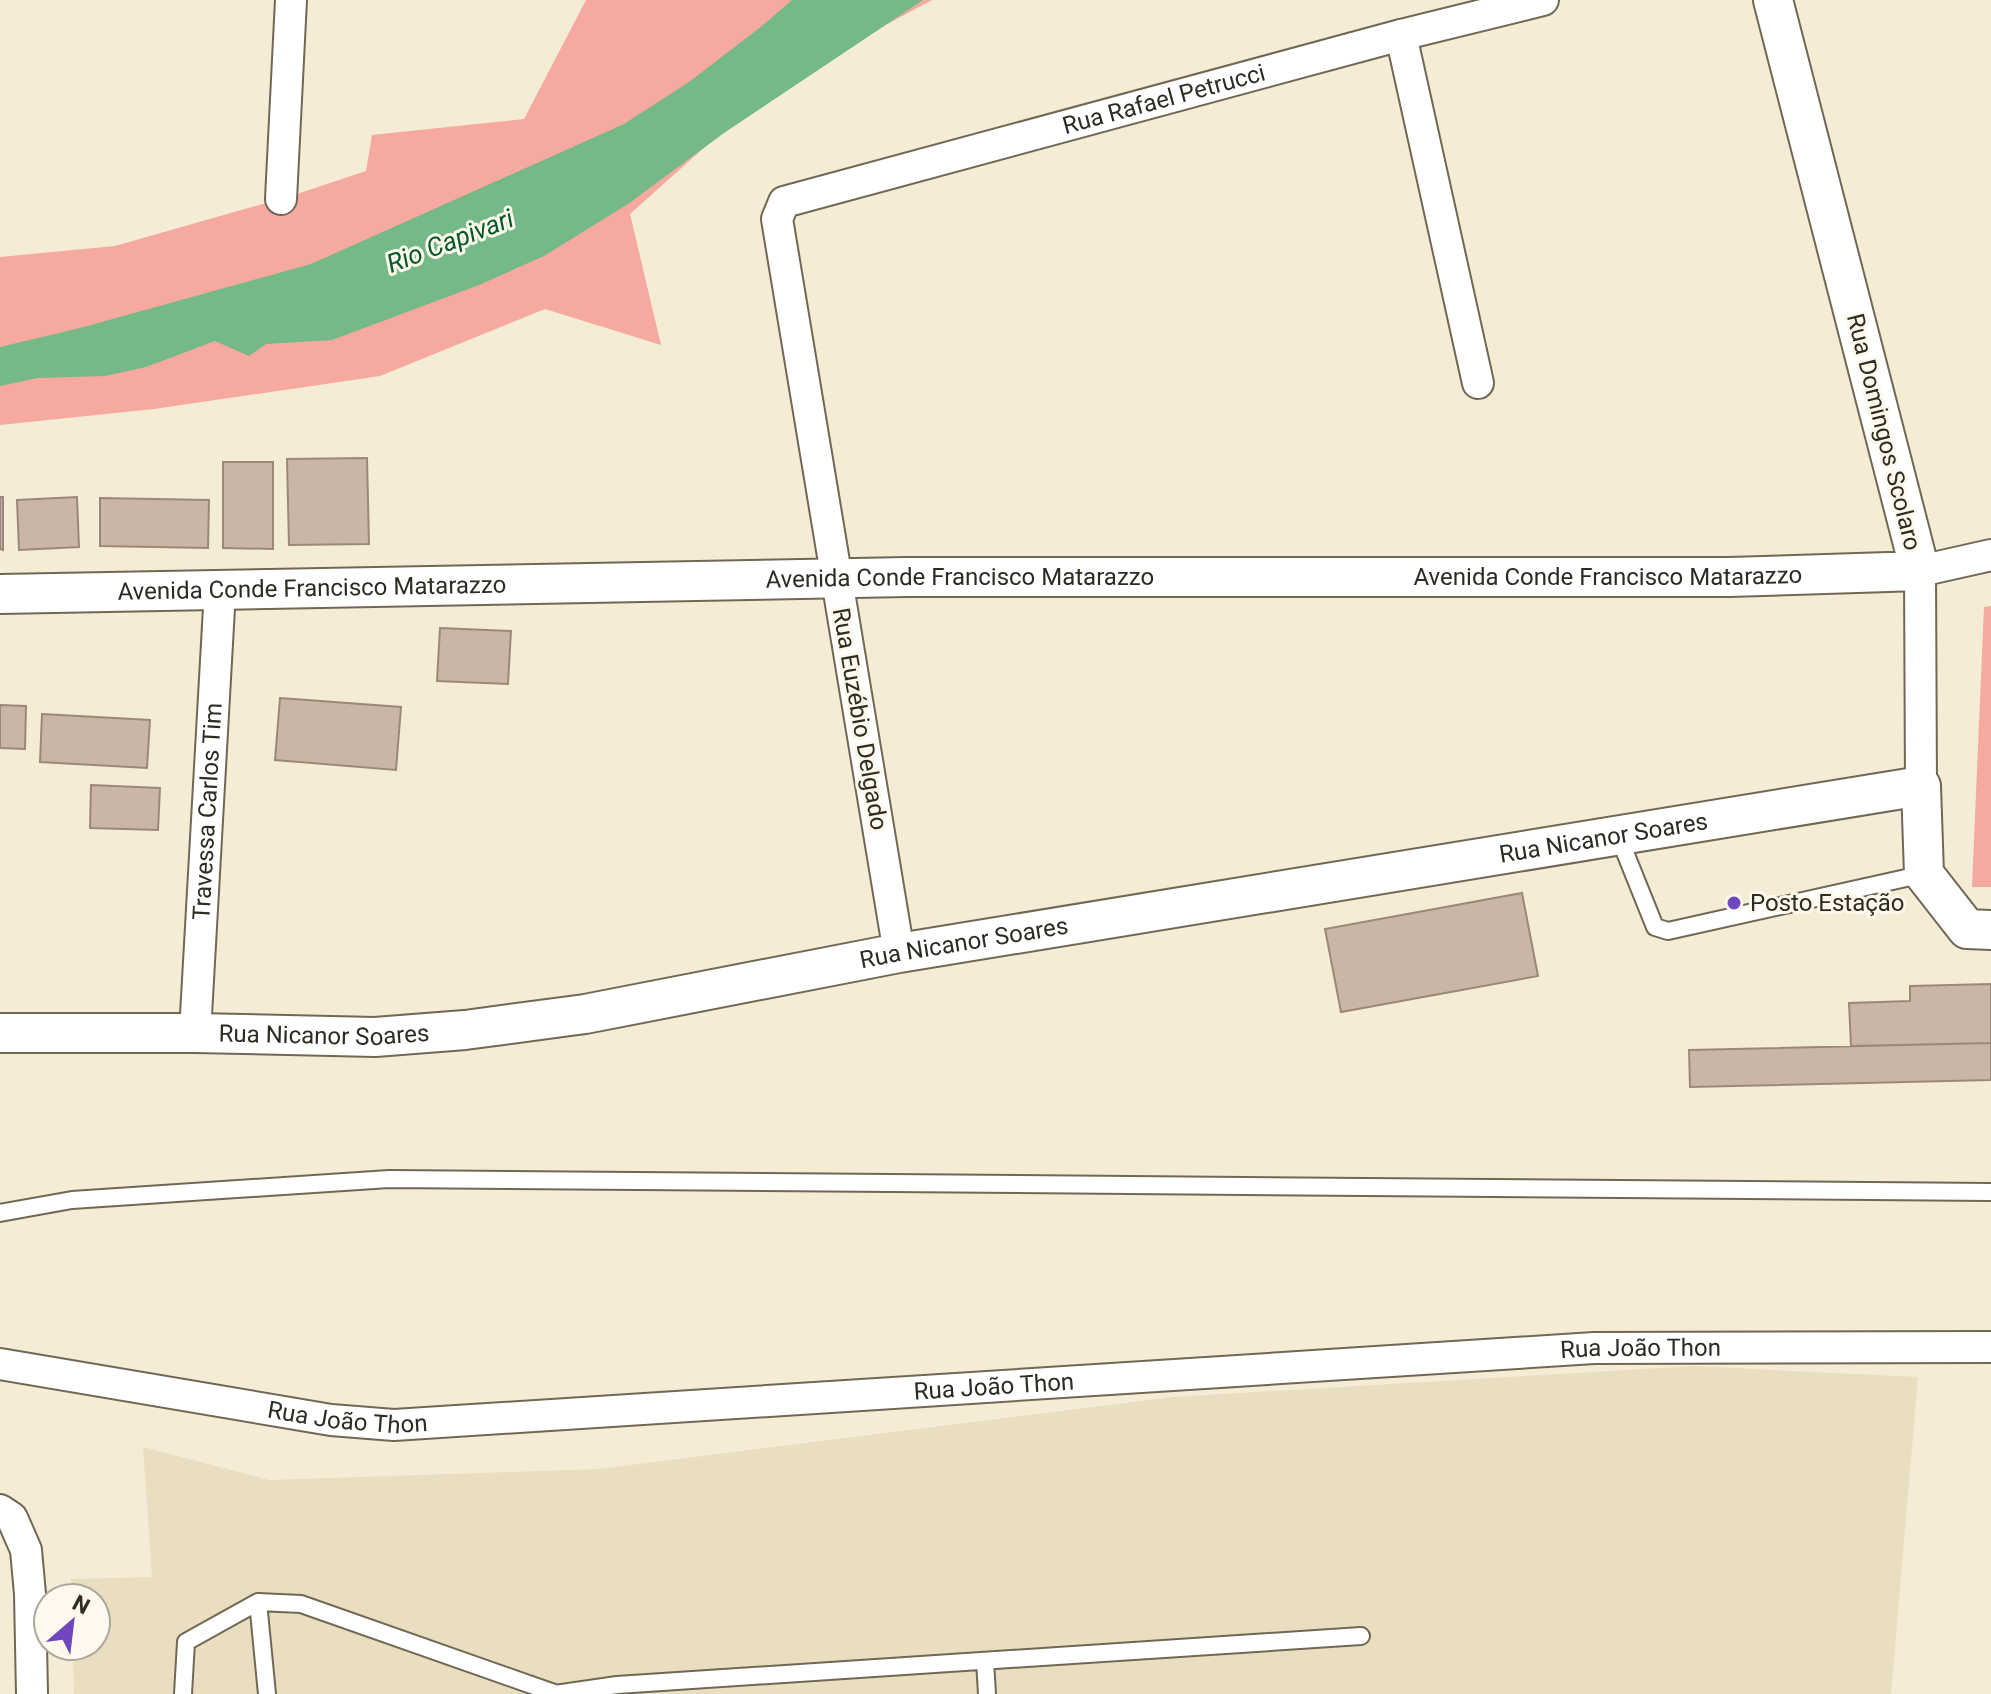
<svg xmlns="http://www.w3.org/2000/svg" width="1991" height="1694" viewBox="0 0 1991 1694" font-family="Roboto,sans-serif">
<rect width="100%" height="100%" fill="#f4ecd5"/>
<path fill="#eadec1" d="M1693,1366L1918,1377L1891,1694H74L73,1646H96V1598H72L71,1579L152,1577L143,1447L269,1480L599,1469L1173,1397Z"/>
<path fill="#f5a99f" d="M586,0H932L774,85L630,214L661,345L545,309L380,376L154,409L0,425V257L115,246L294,195L366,171L372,135L524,119Z
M1991,606V887H1972L1984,607Z"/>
<path fill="#74b987" d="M792,0H923L724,133L628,204L544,256L479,285L332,340L266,344L249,356L215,341L146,367L105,376L38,378L0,386V347L80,328L311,264L624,124L689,82L762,26Z"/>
<path fill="#cab6a7" stroke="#9b887a" stroke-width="2" d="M367,458L369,544L289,545L287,459Z
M223,462H273V549L223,548Z
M0,497H3V550L0,549Z
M77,497L79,547L19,550L17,500Z
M100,498L209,500L208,548L100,546Z
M440,628L511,631L508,684L437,681Z
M280,698L401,707L396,770L275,760Z
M0,705L26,706L25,749L0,748Z
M42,714L150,720L147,768L40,762Z
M91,785L160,788L158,830L90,828Z
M1522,893L1538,976L1341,1012L1325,929Z
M1991,984V1043L1851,1046L1849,1003L1910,1001V986Z
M1991,1043V1080L1690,1087L1689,1050Z"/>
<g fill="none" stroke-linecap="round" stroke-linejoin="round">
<g stroke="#706854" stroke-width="20">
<path id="service" d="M1618,835L1655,927L1668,931L1924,874
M0,1213L72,1200L389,1179L1991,1192
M985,1661L987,1694
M183,1694L186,1642L258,1602
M267,1694L258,1602L301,1604L557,1694
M555,1694L617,1685L1361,1636"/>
</g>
<g stroke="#706854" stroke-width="34">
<g id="minor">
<path d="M1401,35L1478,383"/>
<path d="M281,199L291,0"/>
<path d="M1921,786L1920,571L1991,555"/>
<path id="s1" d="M899,953L777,219L784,202L1401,35L1543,0"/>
<path id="s2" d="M195,1033L220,590"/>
<path id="s3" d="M0,1364L331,1420L394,1425L1594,1348L1991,1347"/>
<path d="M0,1510L12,1518L26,1550L30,1594L32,1694"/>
</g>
</g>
<g stroke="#706854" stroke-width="42">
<g id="tertiary">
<path id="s4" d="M0,594L907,577H1729L1920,571L1773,0"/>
<path id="s5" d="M0,1033H195L375,1037L465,1030L585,1014L899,953L1921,786L1924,874L1967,929L1991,930"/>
</g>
</g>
<use href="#service" stroke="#fff" stroke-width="16"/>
<use href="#minor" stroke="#fff" stroke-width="30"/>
<use href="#tertiary" stroke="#fff" stroke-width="38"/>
</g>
<circle fill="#6e46be" stroke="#fef9ec" stroke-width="3" cx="1734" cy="903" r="8"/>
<g text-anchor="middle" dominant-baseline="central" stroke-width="6" stroke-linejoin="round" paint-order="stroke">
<g font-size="24" fill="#2e2b23" stroke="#fef9ec">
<text stroke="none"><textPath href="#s1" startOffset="1156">Rua Rafael Petrucci</textPath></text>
<text transform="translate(1884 432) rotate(76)">Rua Domingos Scolaro</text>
<text stroke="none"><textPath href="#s4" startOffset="1608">Avenida Conde Francisco Matarazzo</textPath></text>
<text stroke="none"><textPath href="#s4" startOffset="960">Avenida Conde Francisco Matarazzo</textPath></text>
<text stroke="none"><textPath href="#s4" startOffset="312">Avenida Conde Francisco Matarazzo</textPath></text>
<text transform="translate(860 719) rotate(80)">Rua Euzébio Delgado</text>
<text stroke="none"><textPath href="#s2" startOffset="222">Travessa Carlos Tim</textPath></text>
<text stroke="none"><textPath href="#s5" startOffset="1620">Rua Nicanor Soares</textPath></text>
<text stroke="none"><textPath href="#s5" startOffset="972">Rua Nicanor Soares</textPath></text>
<text stroke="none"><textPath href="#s5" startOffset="324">Rua Nicanor Soares</textPath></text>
<text stroke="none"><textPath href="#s3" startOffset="1648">Rua João Thon</textPath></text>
<text stroke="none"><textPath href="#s3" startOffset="1000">Rua João Thon</textPath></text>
<text stroke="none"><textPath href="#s3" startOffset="352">Rua João Thon</textPath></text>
</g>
<g font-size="24" fill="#2e2b23" stroke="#fef9ec" text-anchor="start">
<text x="1750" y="903">Posto Estação</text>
</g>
<g font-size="26" font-style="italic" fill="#04592b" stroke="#fef9ec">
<text transform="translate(450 241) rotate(-21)">Rio Capivari</text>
</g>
</g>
<g transform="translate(72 1622) rotate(28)"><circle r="38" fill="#fef9ec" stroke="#aba79c" stroke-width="2"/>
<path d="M0-6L14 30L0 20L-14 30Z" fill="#6e46be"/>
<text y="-12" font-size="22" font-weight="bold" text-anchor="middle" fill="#2e2b23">N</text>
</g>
</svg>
